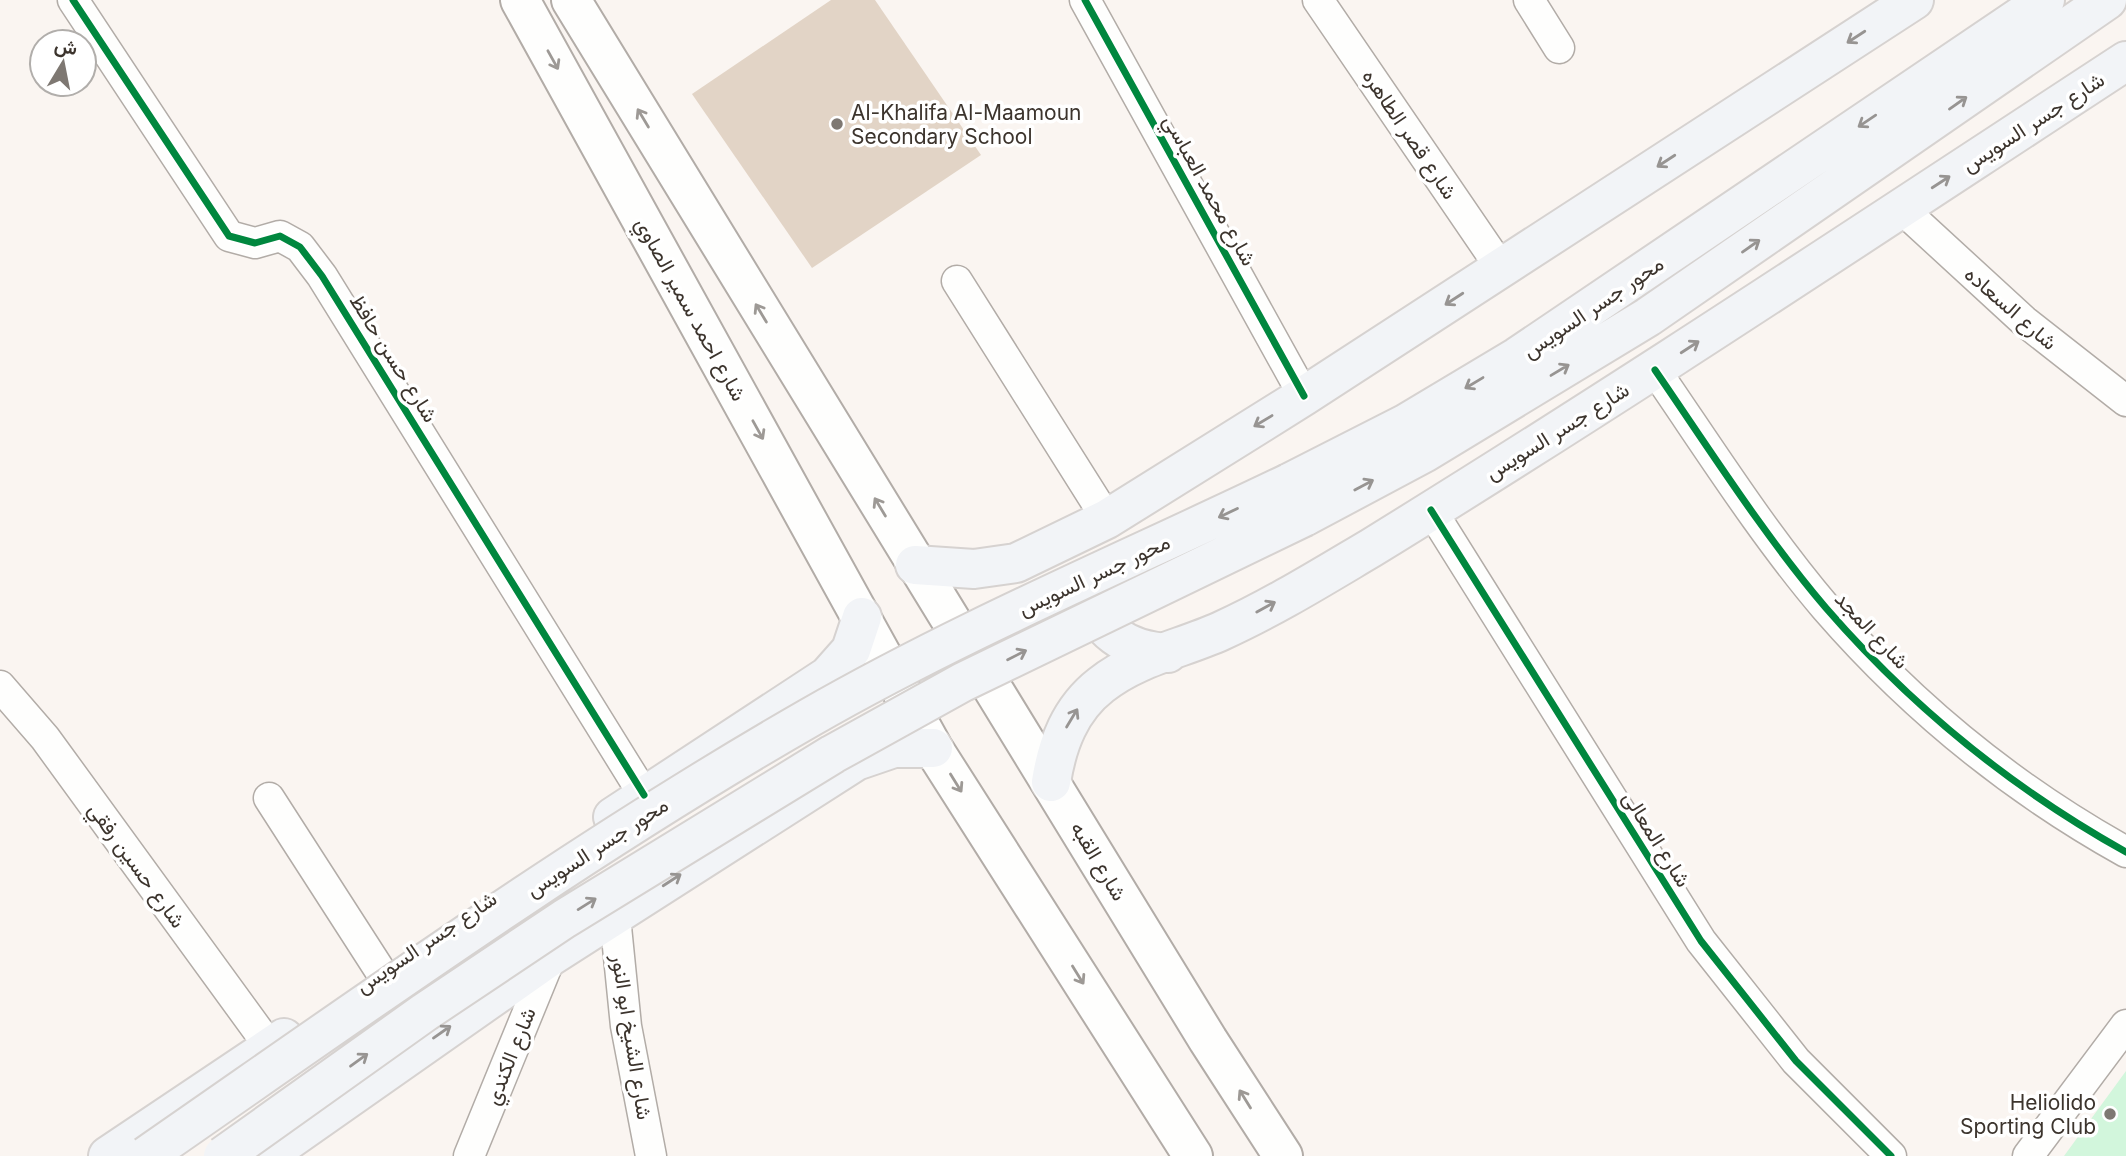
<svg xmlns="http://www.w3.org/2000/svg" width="2126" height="1156" viewBox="0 0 2126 1156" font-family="Inter,Vazirmatn,sans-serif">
<rect width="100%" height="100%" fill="#faf5f1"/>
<path fill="#d2f6dc" d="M2126,1071V1156H2064Z"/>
<path fill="#e2d4c6" d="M831,0H875L981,155L812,268L692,94Z"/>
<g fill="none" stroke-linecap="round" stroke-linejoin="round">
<g stroke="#b2aca7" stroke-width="33">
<path id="street" d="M73,0L229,236L255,243L280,236L300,247L322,276L644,795
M1085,0L1304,396
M1318,0L1501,268
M1529,0L1559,48
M1901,208L2024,321L2126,401
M957,281L1107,519
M1655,370C1710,450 1763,534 1826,608C1911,706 2013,789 2126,852
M1431,510L1701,941L1796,1061L1891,1156
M0,686L45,738L270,1047
M269,798L381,972
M615,917L626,1026L651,1156
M469,1156L551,956
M2028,1156L2126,1025"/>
</g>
<g stroke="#b2aca7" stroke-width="42">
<path id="secondary" d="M520,0L933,748L1193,1156
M571,0L1208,1040L1283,1156"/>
</g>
<g stroke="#d6d2d0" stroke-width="42">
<path id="primary" d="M1289,483L1405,424L1517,357L2045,0
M1304,517L1424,453L1648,317L2107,0
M915,565L974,569L1016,563L1107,519L1304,396L1914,0
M1085,589C1096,630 1126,651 1168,653
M1051,782C1057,744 1070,709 1101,685C1136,657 1181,649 1221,631C1272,608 1322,577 1371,548C1626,391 1875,225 2126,61
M613,817L828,676L851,650L862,617
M108,1156L284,1038
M266,1156L551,956L856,761L894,748H933"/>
</g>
<use href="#street" stroke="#fefefd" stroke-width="30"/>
<use href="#secondary" stroke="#fefefd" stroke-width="38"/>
<use href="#primary" stroke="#f2f4f7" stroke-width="38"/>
<g stroke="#d6d2d0" stroke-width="42" stroke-linecap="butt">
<path id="primary-bridge" d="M146,1156C364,1005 579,850 809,718C964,629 1129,560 1289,483
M223,1156L425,1012L564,919L833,754L963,682L1304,517"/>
</g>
<use href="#primary-bridge" stroke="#f2f4f7" stroke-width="38"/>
<g stroke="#fff" stroke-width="11">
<path id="cycleway" d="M73,0L229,236L255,243L280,236L300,247L322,276L644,795
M1085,0L1304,396
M1655,370C1710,450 1763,534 1826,608C1911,706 2013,789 2126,852
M1431,510L1701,941L1796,1061L1891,1156"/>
</g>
<use href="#cycleway" stroke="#00873e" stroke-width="7"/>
</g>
<defs><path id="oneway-shaft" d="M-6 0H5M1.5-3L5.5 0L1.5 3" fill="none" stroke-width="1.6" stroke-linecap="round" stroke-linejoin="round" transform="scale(1.75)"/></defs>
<g stroke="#979492">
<use href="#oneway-shaft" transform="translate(1856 37) rotate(147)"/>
<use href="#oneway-shaft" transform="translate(1958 103) rotate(-35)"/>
<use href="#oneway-shaft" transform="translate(1867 121) rotate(146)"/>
<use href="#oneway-shaft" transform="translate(1666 161) rotate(147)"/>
<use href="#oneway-shaft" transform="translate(1941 182) rotate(-33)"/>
<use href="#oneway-shaft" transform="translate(1751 246) rotate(-35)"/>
<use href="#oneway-shaft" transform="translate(1454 299) rotate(147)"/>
<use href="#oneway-shaft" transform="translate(1690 347) rotate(-33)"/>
<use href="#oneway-shaft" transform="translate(1560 370) rotate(-31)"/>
<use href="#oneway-shaft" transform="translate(1474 383) rotate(149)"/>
<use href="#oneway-shaft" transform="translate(1263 421) rotate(149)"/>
<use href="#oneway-shaft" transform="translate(1364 485) rotate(-28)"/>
<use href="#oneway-shaft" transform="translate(1228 513) rotate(154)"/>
<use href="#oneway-shaft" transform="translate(1266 607) rotate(-29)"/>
<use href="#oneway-shaft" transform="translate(1017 655) rotate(-27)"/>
<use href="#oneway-shaft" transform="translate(1072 718) rotate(-59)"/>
<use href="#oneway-shaft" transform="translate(672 880) rotate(-33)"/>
<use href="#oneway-shaft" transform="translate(587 904) rotate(-32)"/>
<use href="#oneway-shaft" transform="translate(442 1032) rotate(-35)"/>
<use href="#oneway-shaft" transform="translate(359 1060) rotate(-36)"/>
</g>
<g stroke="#9d9995">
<use href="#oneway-shaft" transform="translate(553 60) rotate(61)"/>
<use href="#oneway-shaft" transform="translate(643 118) rotate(-121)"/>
<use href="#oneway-shaft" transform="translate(761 313) rotate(-121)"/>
<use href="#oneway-shaft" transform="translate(758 430) rotate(61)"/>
<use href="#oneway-shaft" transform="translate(880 507) rotate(-121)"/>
<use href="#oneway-shaft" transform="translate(956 783) rotate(58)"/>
<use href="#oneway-shaft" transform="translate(1078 975) rotate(58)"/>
<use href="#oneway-shaft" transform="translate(1245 1099) rotate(-122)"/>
</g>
<g fill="#7e7872" stroke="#fff" stroke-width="2.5">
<circle cx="837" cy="124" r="7"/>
<circle cx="2110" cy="1114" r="7"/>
</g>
<g text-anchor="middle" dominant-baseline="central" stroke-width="7" stroke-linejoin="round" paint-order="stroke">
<g font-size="21" fill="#3c342d" stroke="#fff" text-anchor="start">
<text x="851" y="112">Al-Khalifa Al-Maamoun<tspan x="851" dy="24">Secondary School</tspan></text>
<text x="2096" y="1102" text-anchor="end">Heliolido<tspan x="2096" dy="24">Sporting Club</tspan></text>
</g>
<g font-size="21" fill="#3c342d" stroke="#fff">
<text transform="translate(2033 122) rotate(-33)">شارع جسر السويس</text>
<text transform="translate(1410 134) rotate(56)">شارع قصر الطاهره</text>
<text transform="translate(1210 190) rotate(61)">شارع محمد العباسي</text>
<text transform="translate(1593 307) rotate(-34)">محور جسر السويس</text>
<text transform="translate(2011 308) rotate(41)">شارع السعاده</text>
<text transform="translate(691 309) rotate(61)">شارع احمد سمير الصاوي</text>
<text transform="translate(394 358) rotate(58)">شارع حسن حافظ</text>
<text transform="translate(1557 431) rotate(-32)">شارع جسر السويس</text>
<text transform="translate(1094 575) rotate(-25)">محور جسر السويس</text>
<text transform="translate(1872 630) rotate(47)">شارع المجد</text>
<text transform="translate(1657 839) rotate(58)">شارع المعالى</text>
<text transform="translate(597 847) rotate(-33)">محور جسر السويس</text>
<text transform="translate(1099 861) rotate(59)">شارع القبه</text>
<text transform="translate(137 865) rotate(54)">شارع حسين رفقي</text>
<text transform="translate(426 942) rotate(-34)">شارع جسر السويس</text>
<text transform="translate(632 1037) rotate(81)">شارع الشيخ ابو النور</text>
<text transform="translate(510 1056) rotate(-68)">شارع الكندي</text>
</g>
</g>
<g transform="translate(63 63) rotate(10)"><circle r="33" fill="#ffffff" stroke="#b1aeab" stroke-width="2"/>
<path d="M0-5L12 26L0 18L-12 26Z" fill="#7e7872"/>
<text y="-10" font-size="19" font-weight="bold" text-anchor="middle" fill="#3c342d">ش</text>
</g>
</svg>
